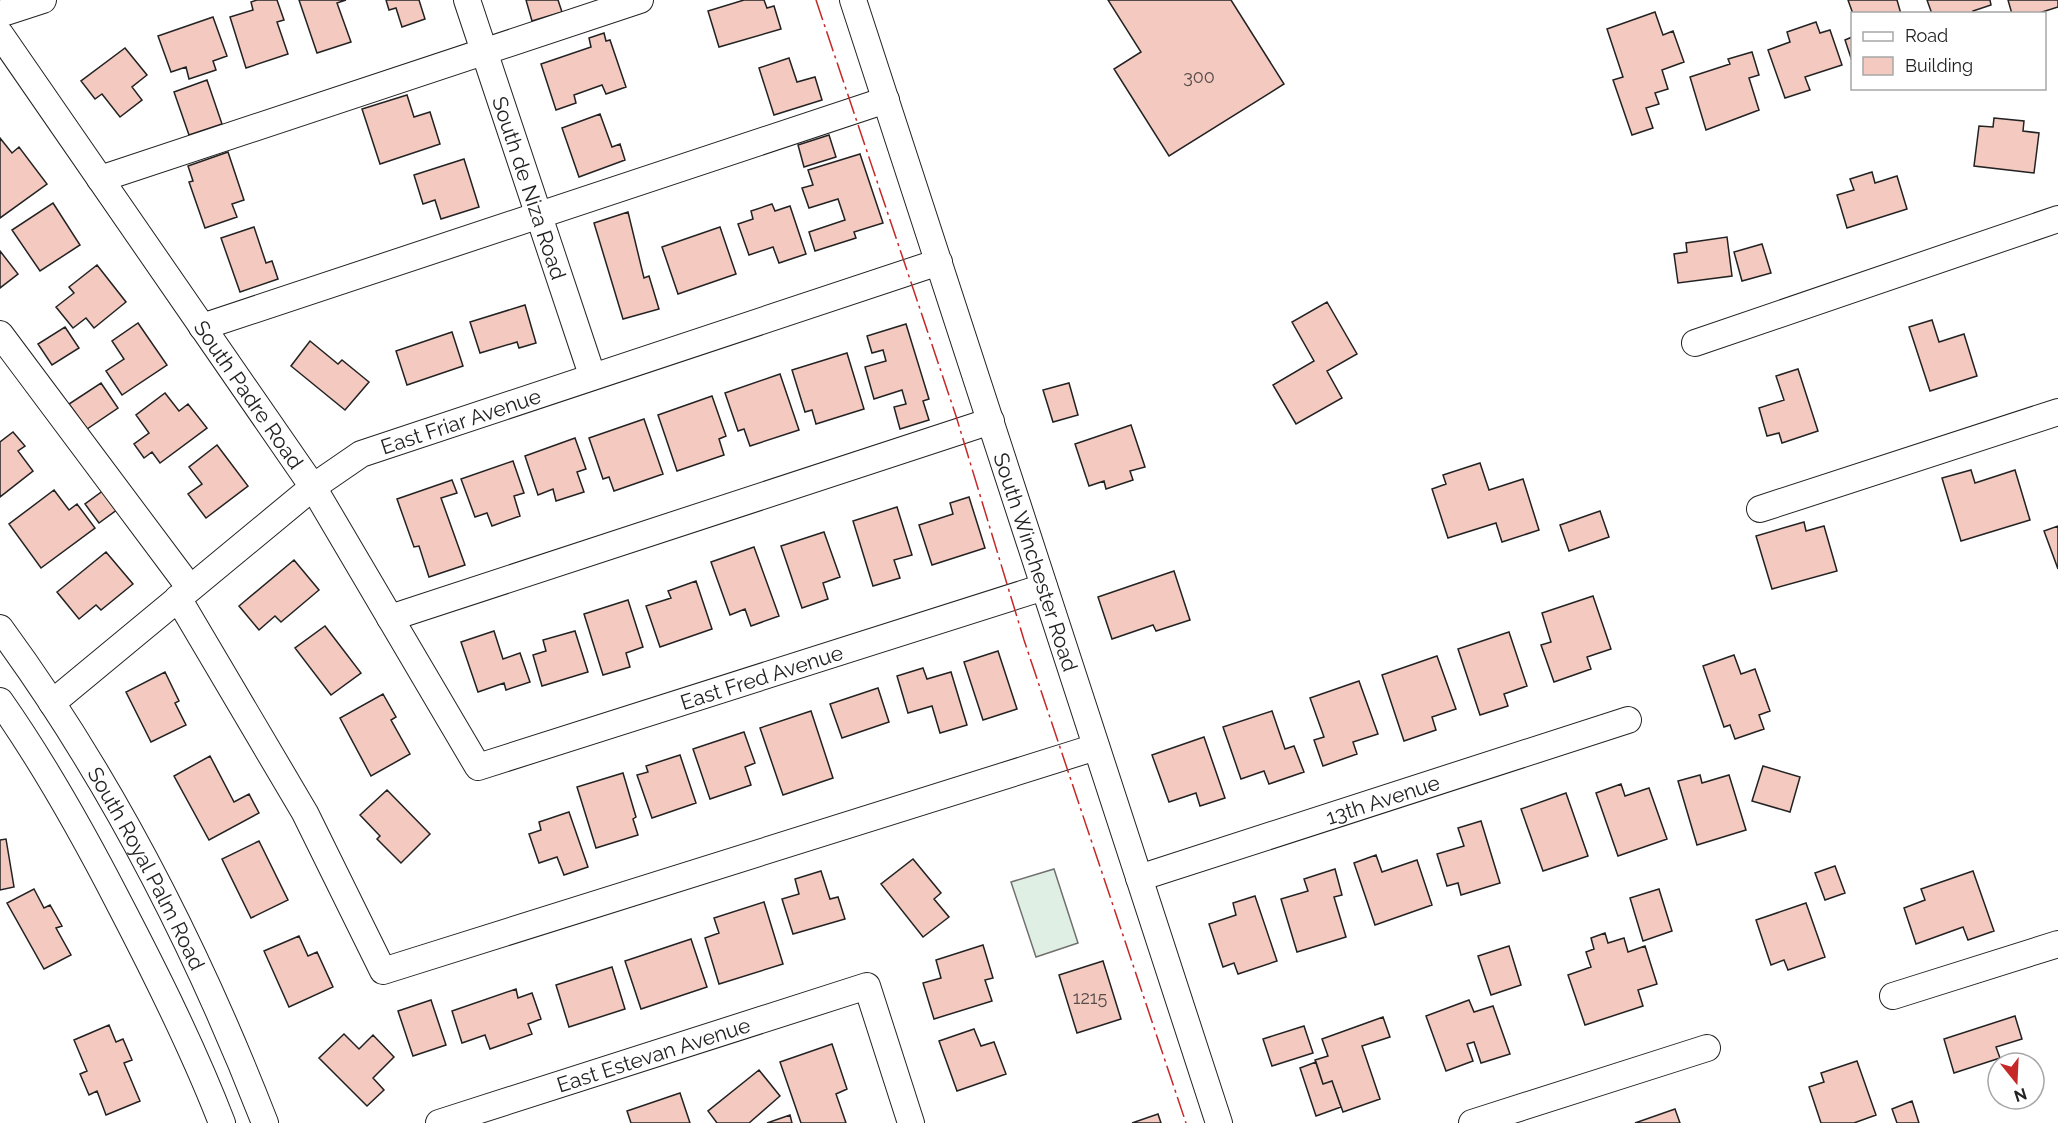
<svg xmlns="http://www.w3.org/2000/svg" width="2058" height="1123" viewBox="0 0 2058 1123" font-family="Raleway,sans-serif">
<rect width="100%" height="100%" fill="#fff"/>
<path fill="#e0efe3" stroke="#6f6f6f" stroke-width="1.5" d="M1054,869L1078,943L1036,957L1011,882Z"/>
<path fill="#f3c9c0" stroke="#222" stroke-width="1.5" d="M257,0H277L284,20L277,22L288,54L246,68L230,17L253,10L251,2Z
M299,0H346L337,3L351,42L317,53Z
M386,0H419L425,19L402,27L396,8L389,10Z
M526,0H558L562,12L532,21Z
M744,0H764L767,8L774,6L781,29L719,47L708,11Z
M1108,0H1231L1284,84L1169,156L1114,69L1141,52Z
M1848,0H1897L1901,14H1853Z
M1927,0H1990L1991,5L1973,11L1974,14H1932Z
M2008,0H2058V7L2036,14H2012Z
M1655,12L1663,35L1673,31L1684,62L1662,70L1668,89L1655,93L1659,104L1646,108L1653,128L1632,135L1613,80L1623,77L1607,29Z
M213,17L227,56L213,61L216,70L189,79L186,67L171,72L158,36Z
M1816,22L1820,33L1830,30L1842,65L1805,77L1810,90L1785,98L1768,50L1790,42L1787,32Z
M604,33L606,41L610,40L626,87L606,94L602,85L574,95L576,103L556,110L541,64L591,47L589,38Z
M1852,37V61L1845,40Z
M125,48L147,75L132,87L142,100L120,117L102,94L95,99L81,81Z
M1752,52L1759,75L1749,78L1759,110L1706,130L1690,77L1730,64L1728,59Z
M789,58L797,82L815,77L822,100L774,115L759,68Z
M207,80L222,124L189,135L174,92Z
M407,95L414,117L430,112L440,144L380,164L362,109Z
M600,114L612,147L620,144L625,160L579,177L562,128Z
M1994,118L2024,121L2023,131L2039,133L2034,173L1974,166L1979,126L1993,127Z
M829,135L836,157L804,167L798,145Z
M0,138L12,153L19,147L47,184L0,218Z
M228,152L244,200L232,204L237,217L205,228L189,182L193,181L188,166Z
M860,154L883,223L854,232L856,238L815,251L809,232L845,220L838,199L809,208L802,188L813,185L808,170Z
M464,159L479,207L441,219L435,200L423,204L414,175Z
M1872,172L1875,183L1897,176L1907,209L1847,228L1837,195L1854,190L1850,179Z
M53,203L80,245L40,271L12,230Z
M772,204L775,211L790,206L806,254L779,263L773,247L749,255L738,224L753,219L751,211Z
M628,212L644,278L649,276L659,309L623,319L594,223Z
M254,227L266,263L272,261L278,279L240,292L221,238Z
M720,227L736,274L678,294L662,247Z
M1727,237L1732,276L1678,283L1674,254L1687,252L1686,243Z
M1762,244L1771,273L1742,281L1734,252Z
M0,251L18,274L0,288Z
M97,265L126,302L94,328L86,318L73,328L56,307L74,293L69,287Z
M1327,302L1357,354L1327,371L1342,398L1296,424L1273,385L1314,361L1292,322Z
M525,305L536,343L519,348L517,342L480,353L470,322Z
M1932,320L1939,342L1964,334L1977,376L1930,391L1909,327Z
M138,323L167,365L122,395L106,371L124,359L112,341Z
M906,324L929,399L923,401L929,420L900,429L894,407L906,404L902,390L874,399L865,367L886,361L883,350L872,353L867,336Z
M65,327L79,348L52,365L38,344Z
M452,332L463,366L407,385L396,351Z
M310,341L338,364L342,360L369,382L345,410L291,366Z
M847,353L864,409L816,424L812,410L805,412L792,370Z
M1798,369L1818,431L1782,443L1779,433L1767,436L1759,408L1784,400L1776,376Z
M780,374L799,430L750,446L744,429L738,431L725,393Z
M101,383L118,408L87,429L69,404Z
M1069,383L1078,415L1053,422L1043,390Z
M165,393L179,411L188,404L207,428L160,463L152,452L144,458L134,444L149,433L136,415Z
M712,396L726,436L719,439L724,455L677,471L658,415Z
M644,419L663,474L614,491L609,477L603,479L589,438Z
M1131,425L1145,467L1130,471L1133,480L1106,489L1104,481L1089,486L1075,444Z
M13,432L25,446L18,451L33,471L0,497V442Z
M575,438L586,469L577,472L584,492L556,501L553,489L538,495L525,456Z
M217,445L248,486L206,518L188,494L202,484L189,467Z
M513,461L524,493L514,496L520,516L492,526L487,513L475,517L461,479Z
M1480,463L1489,490L1523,479L1539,530L1502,542L1496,523L1448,538L1432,489L1446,484L1443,475Z
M1971,470L1975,483L2015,470L2030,520L1961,541L1942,478Z
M452,480L457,493L441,498L465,565L429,577L419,546L414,547L397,499Z
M54,490L69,510L77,504L95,528L41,568L9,524Z
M104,490L118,509L99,523L85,504Z
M969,497L985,548L932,565L919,525L953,514L950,503Z
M897,507L912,555L894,560L900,578L873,586L853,521Z
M1600,511L1609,537L1569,551L1560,525Z
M1804,522L1806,531L1824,526L1837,571L1772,589L1756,536Z
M2058,526V569L2044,531Z
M824,532L840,577L823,583L828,599L802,608L781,546Z
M754,547L779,616L751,626L745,609L730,615L711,562Z
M106,552L133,584L101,610L96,605L79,619L57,592Z
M294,560L319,590L281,622L275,616L259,630L239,606Z
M1174,571L1190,620L1156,631L1153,625L1112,639L1098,597Z
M696,581L712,629L660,647L646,606L671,598L668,591Z
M1593,596L1611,649L1587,657L1591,669L1554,682L1541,645L1551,642L1542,613Z
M628,600L643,647L626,653L630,667L603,675L584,614Z
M325,626L361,673L331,695L295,648Z
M494,631L503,659L520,653L530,682L506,690L504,683L478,692L461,642Z
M575,631L588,672L542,686L533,655L546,651L543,640Z
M1509,632L1527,686L1504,694L1508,706L1480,715L1458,649Z
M998,651L1017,709L983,720L964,662Z
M1734,655L1741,674L1755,669L1770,711L1759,715L1764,729L1735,739L1730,725L1724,727L1703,666Z
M1437,656L1456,709L1432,717L1436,730L1404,741L1382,675Z
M923,668L927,679L951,672L967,725L940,733L932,706L908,713L897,676Z
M165,672L179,701L175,703L186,725L151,742L126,692Z
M1359,681L1378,734L1353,742L1357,754L1323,766L1314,740L1324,737L1310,698Z
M878,688L889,722L842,738L830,704Z
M383,694L396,717L391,720L410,754L371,776L340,718Z
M811,711L833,778L783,795L760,728Z
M1272,711L1285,749L1294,746L1304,772L1269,784L1264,771L1241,779L1223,727Z
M744,732L755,763L745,767L751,785L710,799L693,749Z
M1204,737L1225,798L1200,806L1196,793L1169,802L1152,755Z
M680,755L696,803L652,818L637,775L648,772L646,766Z
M210,756L234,802L249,794L259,813L209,840L174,776Z
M1763,766L1800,777L1790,812L1752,801Z
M623,773L636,817L633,819L638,835L596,848L577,787Z
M1700,775L1702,783L1729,775L1746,830L1697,845L1678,781Z
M1621,784L1625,796L1649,788L1667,839L1618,856L1596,793Z
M387,790L430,834L401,863L377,839L380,836L360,815Z
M1566,793L1588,856L1543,871L1521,809Z
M569,812L588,867L564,875L557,857L539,863L529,834L541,830L539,822Z
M1481,821L1500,883L1461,895L1458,883L1447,886L1437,854L1464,846L1458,828Z
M6,839L14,887L0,890V840Z
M259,841L288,900L251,918L222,859Z
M1376,855L1382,872L1417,860L1432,905L1375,925L1354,863Z
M913,859L941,893L934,899L949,917L923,937L881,884Z
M1835,866L1845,893L1825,900L1815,873Z
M1335,869L1342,895L1334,897L1346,937L1297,952L1281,899L1308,891L1304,879Z
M821,871L830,899L838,897L845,919L793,934L782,899L799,894L795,879Z
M1973,871L1994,931L1968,940L1963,927L1916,944L1904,908L1925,900L1921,889Z
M34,889L44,908L50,905L62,926L56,928L71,955L44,969L7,903Z
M1659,889L1672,931L1643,941L1630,898Z
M1255,896L1277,961L1238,974L1234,963L1223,967L1209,924L1236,915L1233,903Z
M764,902L783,964L719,984L705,938L719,933L714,918Z
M1806,903L1825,957L1788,970L1784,960L1771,965L1756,920Z
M1605,933L1608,943L1624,938L1628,952L1645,946L1657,984L1638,990L1643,1006L1585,1025L1568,975L1591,967L1586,952L1594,949L1591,938Z
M299,936L308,956L317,952L333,987L289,1007L264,951Z
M691,939L707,987L641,1009L625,961Z
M983,945L993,978L985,980L992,1001L934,1019L923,983L941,978L936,960Z
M1509,946L1521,985L1491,995L1478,956Z
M1103,961L1121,1019L1077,1033L1059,975Z
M612,967L625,1009L569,1027L556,985Z
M516,989L518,998L532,993L541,1019L528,1024L532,1034L490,1049L485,1035L462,1043L452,1011Z
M431,1000L446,1045L413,1056L398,1011Z
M1469,1000L1474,1012L1493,1006L1510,1054L1481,1063L1474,1042L1467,1044L1473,1061L1446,1071L1426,1016Z
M2015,1016L2022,1039L1996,1047L2000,1058L1954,1073L1944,1039Z
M1383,1017L1390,1037L1362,1046L1380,1099L1343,1112L1332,1081L1323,1084L1315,1060L1328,1056L1322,1039Z
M109,1025L116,1042L123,1039L132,1060L124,1063L140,1101L106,1115L97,1091L89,1095L80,1074L87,1071L74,1040Z
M1304,1026L1313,1053L1272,1066L1263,1039Z
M974,1029L981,1046L994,1042L1006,1074L957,1091L939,1041Z
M344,1034L359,1049L373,1035L394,1057L373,1078L384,1090L367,1106L319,1058Z
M832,1044L847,1089L836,1094L846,1123H801L780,1062Z
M1857,1061L1876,1115L1854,1123H1821L1809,1087L1824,1082L1821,1073Z
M1316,1062L1323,1084L1332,1081L1341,1107L1316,1116L1300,1068Z
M759,1070L780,1096L749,1123H717L708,1111Z
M680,1093L690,1123H631L627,1111Z
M1912,1101L1919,1123H1897L1892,1109Z
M1675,1109L1680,1123H1635Z
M1158,1114L1161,1123H1132Z
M790,1115L792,1123H767Z"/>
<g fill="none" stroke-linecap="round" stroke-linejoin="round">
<g stroke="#222" stroke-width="28">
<g id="minor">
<path id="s1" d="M467,0L592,375"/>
<path id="s2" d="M853,0L1219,1123"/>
<path d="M0,14L43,0"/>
<path id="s3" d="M0,34L313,487L478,767L1044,587"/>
<path d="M100,179L640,0"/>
<path d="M202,327L886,100"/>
<path d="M0,334L190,588"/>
<path d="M1695,343L2058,219"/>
<path d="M1760,509L2058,412"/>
<path d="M178,598L305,813L383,971L1096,747"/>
<path d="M390,618L991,421"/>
<path id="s4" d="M0,628C111,779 197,948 265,1123"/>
<path d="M0,701C45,765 84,835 120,905C157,976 193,1048 222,1123"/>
<path id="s5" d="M52,703L313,487L361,454L939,262"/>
<path id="s6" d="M1139,878L1628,720"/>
<path d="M1893,996L2058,944"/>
<path id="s7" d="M439,1123L867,986L911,1123"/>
<path d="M1472,1123L1707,1048"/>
</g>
</g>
<use href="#minor" stroke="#fff" stroke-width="26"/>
<path stroke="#c62828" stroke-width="1.5" stroke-dasharray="21 4.5 3 4.5" stroke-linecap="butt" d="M816,0L956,416L1024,640L1186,1123"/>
</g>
<g text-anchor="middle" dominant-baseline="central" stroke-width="4.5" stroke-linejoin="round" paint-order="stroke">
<g font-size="18" fill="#564c4a">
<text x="1199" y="76">300</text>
<text x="1090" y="997">1215</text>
</g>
<g font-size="21" fill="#222" stroke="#fff">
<text stroke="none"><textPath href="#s1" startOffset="198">South de Niza Road</textPath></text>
<text stroke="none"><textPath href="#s3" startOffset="438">South Padre Road</textPath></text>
<text stroke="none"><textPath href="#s5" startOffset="502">East Friar Avenue</textPath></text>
<text stroke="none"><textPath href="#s2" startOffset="591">South Winchester Road</textPath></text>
<text stroke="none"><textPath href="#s3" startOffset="1173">East Fred Avenue</textPath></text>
<text stroke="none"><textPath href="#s6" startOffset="256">13th Avenue</textPath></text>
<text stroke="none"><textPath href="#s4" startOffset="282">South Royal Palm Road</textPath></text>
<text stroke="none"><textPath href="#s7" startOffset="225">East Estevan Avenue</textPath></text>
</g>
</g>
<rect x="1851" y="12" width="195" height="78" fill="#ffffff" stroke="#a7a7a7" stroke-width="1.5"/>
<rect x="1863" y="32" width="30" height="9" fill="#ffffff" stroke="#a7a7a7" stroke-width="1.5"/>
<text x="1905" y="42" font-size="18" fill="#222222">Road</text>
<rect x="1863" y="57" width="30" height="18" fill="#f3c9c0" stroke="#a7a7a7" stroke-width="1.5"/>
<text x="1905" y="72" font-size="18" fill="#222222">Building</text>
<g transform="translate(2016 1081) rotate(162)"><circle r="28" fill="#ffffff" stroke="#a7a7a7" stroke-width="1.5"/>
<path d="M0-4.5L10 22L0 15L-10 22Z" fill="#c62828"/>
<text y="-9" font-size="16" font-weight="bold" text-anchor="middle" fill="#222222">N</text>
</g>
</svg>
